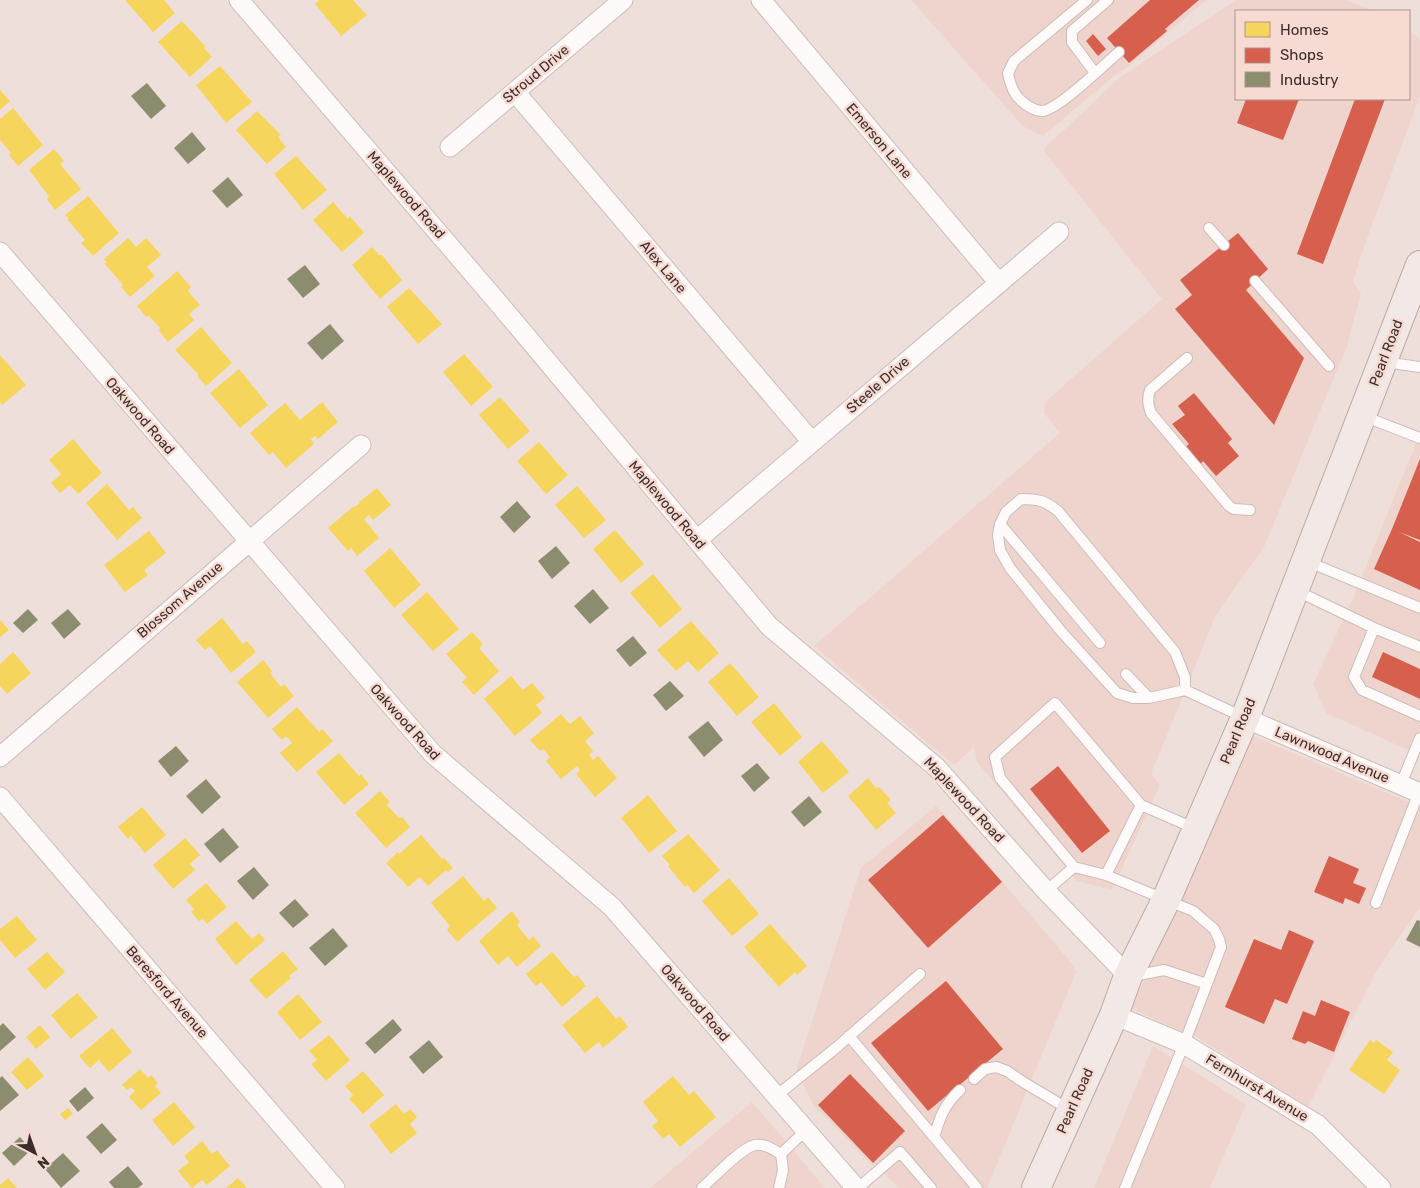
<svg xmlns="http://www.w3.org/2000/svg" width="1420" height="1188" viewBox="0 0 1420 1188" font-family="Rubik,sans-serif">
<rect width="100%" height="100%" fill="#efdfda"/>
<path fill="#eed4cc" d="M911,0H1206L1128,67L1114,76L1043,136L1023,126Z
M1236,0H1344L1375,11H1236V99H1409V30L1420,40V96L1361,255L1353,282L1361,293L1347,346L1264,547L1216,615L1151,774L1160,785L1112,890L1077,881L977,762L974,747L954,765L814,646L1060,433L1044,413L1045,402L1162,299L1043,150L1119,78Z
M1420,434V755L1326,713L1313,684L1351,603Z
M1253,736L1420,807V907L1378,968L1308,1107L1198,1038L1131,1009Z
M936,806L949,819L1072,964L1076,972L987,1188H899L887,1176L874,1167L815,1107L796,1071L861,868Z
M1153,1046L1246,1104L1210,1188H1094Z
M752,1102L825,1188H650Z"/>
<path fill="#f6d55c" d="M125,0H164L175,13L153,32Z
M319,0H353L367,15L341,36L315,4Z
M182,21L206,47L204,48L212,57L190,77L158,42Z
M220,66L252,102L226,123L196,85Z
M0,90L10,101L0,110Z
M13,108L43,145L18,166L9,155L11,153L0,140V119Z
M257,111L281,135L278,137L286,147L267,164L236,130Z
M54,149L64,161L60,164L81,189L55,210L47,199L49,196L29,170Z
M296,156L327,190L303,210L274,174Z
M88,196L119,233L93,256L81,243L85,240L67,219H69L65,215Z
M333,202L348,219L350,216L364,233L342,252L313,220Z
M128,238L136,247L146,238L161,255L147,267L155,276L130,297L121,287L123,285L104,263H107L104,259Z
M372,247L379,255H382L402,280L380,299L352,265Z
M177,271L191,287L188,291L200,305L189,314L194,320L168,342L159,331L160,328L149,316L146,317L137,306Z
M409,288L442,324L418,344L387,307Z
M201,327L232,363L206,386L198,377V374L175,350Z
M464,354L493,387L471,406L443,372Z
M0,355L26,385L2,405L0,402Z
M239,369L268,405L240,428L210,393Z
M500,397L530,431L508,449L479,415Z
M322,402L338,422L318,439L315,436L311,439L314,444L286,468L273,452L269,455L250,433L285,403L300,420Z
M73,439L102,473L78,494L70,485L60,493L51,483L61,474L49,460Z
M539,442L568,475L546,494L517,461Z
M107,484L129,510L133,507L142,518L117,540L86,503Z
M577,486L606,520L584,538L555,505Z
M377,488L391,505L373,520L369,515L364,519L379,538L357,556L351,548L348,551L328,528L354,506L355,507L360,503L359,502Z
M615,530L644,564L621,583L593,549Z
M149,531L166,553L144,570L148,575L125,592L104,565Z
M390,548L421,585L394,608L364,571Z
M653,574L682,609L660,628L630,593Z
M427,592L459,629L433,651L401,615Z
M222,618L243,644L247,641L256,652L231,673L210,646L205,650L196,640Z
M0,620L9,630L0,637Z
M691,621L719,653L698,672L688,661L676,671L657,650Z
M472,632L483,644L479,648L499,671L474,695L462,682L467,678L446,654Z
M13,652L31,673L7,694L0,686V664Z
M263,660L272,671L270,673L281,687L284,684L294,696L268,718L237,682Z
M730,663L759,697L737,716L708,682Z
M511,676L523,690L532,683L545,698L536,705L542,713L515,736L484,699Z
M774,703L802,737L780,756L751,722Z
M297,707L319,732L322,729L333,741L297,772L280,753L292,743L286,736L282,740L272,729Z
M561,714L570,724L580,716L594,733L585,741L593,751L589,755L593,760L598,756L617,778L595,797L576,774L580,770L577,766L561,779L546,761L550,757L543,749L540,751L530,740Z
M822,741L849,772L823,793L798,762Z
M339,753L359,776L361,774L369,784L344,805L316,772Z
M868,778L876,788L879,787L891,800L887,803L896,813L876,830L848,796Z
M380,791L390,802L387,805L399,818L402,817L410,827L386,848L355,813Z
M648,795L677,831L649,853L621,818Z
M142,807L166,835L145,853L131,836L128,839L118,827Z
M688,834L720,870L694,893L687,885L685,887L668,866L670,865L662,856Z
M421,835L442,859L444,858L453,868L448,872L446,870L428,886L420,877L408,887L386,863L398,852L399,854Z
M185,838L200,855L190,864L195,870L173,889L153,865Z
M463,876L484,901L488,897L497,908L457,942L447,930L450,926L431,903Z
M729,878L759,914L732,936L702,901Z
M206,883L227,907L207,924L203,919L199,921L191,912L194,909L186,900Z
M512,911L520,922L517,925L529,940L533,936L541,946L517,967L508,956L498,965L479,941Z
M17,916L37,940L15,958L0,940V929Z
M236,921L252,939L259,933L265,940L236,965L215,939Z
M770,924L807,966L797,975L795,972L779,987L744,947Z
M283,951L298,969L289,976L291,978L266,999L249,980Z
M47,952L65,972L45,990L27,969Z
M552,952L574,977L577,975L586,986L562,1007L541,982L536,986L526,974Z
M77,993L98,1017L71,1039L51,1015Z
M298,994L322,1022L300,1040L277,1012Z
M597,996L616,1019L620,1016L628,1027L603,1048L599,1042L585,1053L562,1025Z
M40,1025L50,1037L36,1049L26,1037Z
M112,1028L132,1052L109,1072L99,1060L90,1068L79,1056Z
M329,1035L350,1060L326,1081L311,1064L317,1060L309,1051Z
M1370,1040L1374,1043L1376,1040L1393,1052L1387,1060L1400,1070L1384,1094L1349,1070Z
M28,1057L44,1076L27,1090L11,1072Z
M140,1069L148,1078L151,1075L158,1083L155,1086L161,1093L141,1110L129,1097L135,1091L131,1087L127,1090L122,1085Z
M363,1071L384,1095L363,1114L349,1099L353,1095L345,1086Z
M673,1076L689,1095L694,1091L716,1117L680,1147L669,1134L663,1139L652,1126L658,1121L643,1102Z
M174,1102L195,1127L173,1146L152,1120Z
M396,1104L404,1114L410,1109L417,1117L410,1124L417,1133L391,1154L369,1125Z
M68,1108L73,1114L65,1120L60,1114Z
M202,1141L212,1154L217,1150L230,1166L207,1185L202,1180L192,1188L178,1171L189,1162L184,1156Z
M8,1178L17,1188H0V1185Z
M238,1178L247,1188H226Z"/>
<path fill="#d6604d" d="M1150,0H1199L1165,29L1167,31L1129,63L1107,38Z
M1093,34L1106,49L1098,56L1086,41Z
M1246,99H1299L1283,140L1237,123Z
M1355,99H1385L1323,264L1297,254Z
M1238,233L1268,269L1246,290L1304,358L1274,425L1175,309L1192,295L1180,280Z
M1194,393L1232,439L1228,443L1239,456L1216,476L1203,461L1200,465L1185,447L1189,444L1172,424L1185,415L1178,406Z
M1420,459V540L1399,532L1420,542V590L1374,569L1392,529Z
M1383,652L1420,669V699L1372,677Z
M1058,766L1110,831L1082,853L1030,789Z
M943,815L1002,882L928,948L868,880Z
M1329,856L1359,869L1353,883L1366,888L1359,904L1345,898L1343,904L1314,892Z
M1289,930L1314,941L1287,1004L1275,999L1264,1024L1225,1007L1254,939L1281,950Z
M946,981L1003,1049L928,1111L871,1043Z
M1321,1000L1350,1012L1334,1052L1308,1041L1305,1044L1292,1039L1303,1011L1315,1016Z
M850,1074L905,1131L873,1163L818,1105Z"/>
<path fill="#8c8c6e" d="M147,83L166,106L151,119L131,96Z
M192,132L206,149L188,164L174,148Z
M228,177L243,195L227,208L212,191Z
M305,265L320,284L303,298L287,279Z
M330,324L344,341L322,360L307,343Z
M517,501L531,517L514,533L500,517Z
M556,546L570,563L552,579L538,561Z
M593,589L609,608L590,624L574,606Z
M28,609L38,620L23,633L13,623Z
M68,609L81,624L64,639L51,623Z
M633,636L647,653L630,667L616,650Z
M670,681L684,696L666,711L653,695Z
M708,721L723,740L704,757L688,737Z
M176,746L189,761L171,777L158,761Z
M757,763L770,778L754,792L741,776Z
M206,779L221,797L202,814L186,796Z
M809,796L822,812L804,827L791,812Z
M223,828L239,847L220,863L204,844Z
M254,867L269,885L253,900L237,881Z
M295,899L309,915L293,928L279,913Z
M1417,920L1420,921V947L1406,940Z
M333,928L348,946L325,966L309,948Z
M393,1019L402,1030L375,1054L365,1043Z
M3,1023L16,1037L0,1051V1026Z
M429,1040L443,1057L423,1074L409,1057Z
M2,1076L19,1095L0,1111V1078Z
M85,1087L94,1098L78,1112L69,1101Z
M102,1123L117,1140L101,1154L86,1137Z
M20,1137L31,1150L14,1166L2,1153Z
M63,1153L80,1171L61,1188L45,1169Z
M128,1166L143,1184L138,1188H114L109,1182Z"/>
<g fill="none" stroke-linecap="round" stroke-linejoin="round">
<g stroke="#cabdb9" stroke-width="12">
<path id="service" d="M1087,0L1014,61L1008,73C1010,85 1014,96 1024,103C1029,107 1035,111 1042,111C1057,111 1105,64 1119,52
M1095,73L1072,42V31L1108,0
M1209,228L1224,245
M1255,281L1329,366
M1187,358L1150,390C1147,399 1148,404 1151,413L1229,506L1234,509L1250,510
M1384,362L1420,367
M1363,416L1420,438
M1000,524L1100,643
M1306,561L1420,608
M1295,590L1374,628L1354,677L1362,690L1420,716
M1374,628L1420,647
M1126,674L1149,698
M1185,690V677L1175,652L1058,511C1044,500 1038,499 1021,499L1006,512L1000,524L998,535L1000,550L1010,568L1060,630L1117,693L1133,698H1149L1185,690L1245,718
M1401,784L1420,738
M1106,875L1141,805
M1046,891L1074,867
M1376,903L1419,792
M1133,976L1164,970L1207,984
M849,1036L934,1137
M974,1079L985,1069L996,1067L1007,1071L1023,1082L1070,1110
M960,1090C944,1105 940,1117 934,1137L977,1188
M776,1096L837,1047L920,974
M781,1154L806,1130
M702,1188C713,1178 741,1148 755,1145C764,1143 774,1150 781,1154
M779,1188L783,1170L781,1154
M858,1188L900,1152L931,1188
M1125,1188L1184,1044L1221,947L1219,939L1214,929L1193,911L1106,875L1074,867L1000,778L995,757L1055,703L1141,805L1196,829"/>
</g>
<g stroke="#cabdb9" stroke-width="21">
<path id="minor" d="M239,0L500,305L769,626L936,767L1046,891L1128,976
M761,0L998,282
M515,92L812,442
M450,147L623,0
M0,252L433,754L612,907L856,1188
M697,540L1059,232
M1245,718L1420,793
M0,757L361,445
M0,797L335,1188
M1114,1015L1184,1044L1318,1125L1381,1188"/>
</g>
<g stroke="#bfaaa4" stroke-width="30">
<path id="primary" d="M1036,1188L1114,1015L1128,976L1166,900L1245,718L1420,265"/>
</g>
<use href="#service" stroke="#fdfaf9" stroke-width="10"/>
<use href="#minor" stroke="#fdfaf9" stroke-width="19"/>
<use href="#primary" stroke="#f2e8e6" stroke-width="28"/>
</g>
<g text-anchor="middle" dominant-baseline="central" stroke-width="5" stroke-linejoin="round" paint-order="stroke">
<g font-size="14" fill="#392e2b" stroke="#f7dad2">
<text transform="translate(536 74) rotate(-40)">Stroud Drive</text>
<text transform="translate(879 141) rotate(50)">Emerson Lane</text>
<text transform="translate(406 195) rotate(49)">Maplewood Road</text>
<text transform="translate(663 267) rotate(50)">Alex Lane</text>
<text transform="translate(1386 353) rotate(-69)">Pearl Road</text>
<text transform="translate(878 385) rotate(-41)">Steele Drive</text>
<text transform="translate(140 416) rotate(49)">Oakwood Road</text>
<text transform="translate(667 505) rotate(50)">Maplewood Road</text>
<text transform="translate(180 600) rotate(-41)">Blossom Avenue</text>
<text transform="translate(405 722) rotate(48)">Oakwood Road</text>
<text transform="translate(1238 731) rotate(-67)">Pearl Road</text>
<text transform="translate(1332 755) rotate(23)">Lawnwood Avenue</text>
<text transform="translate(964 800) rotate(47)">Maplewood Road</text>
<text transform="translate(167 992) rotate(49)">Beresford Avenue</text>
<text transform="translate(695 1003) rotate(49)">Oakwood Road</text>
<text transform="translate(1257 1088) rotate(31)">Fernhurst Avenue</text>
<text transform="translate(1075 1101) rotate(-66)">Pearl Road</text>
</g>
</g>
<rect x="1235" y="10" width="175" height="90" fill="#f7dad2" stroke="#ab958f"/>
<rect x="1245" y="22" width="25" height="15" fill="#f6d55c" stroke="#ab958f"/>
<text x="1280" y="35" font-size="15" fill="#392e2b">Homes</text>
<rect x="1245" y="48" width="25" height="15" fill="#d6604d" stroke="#ab958f"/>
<text x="1280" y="60" font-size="15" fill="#392e2b">Shops</text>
<rect x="1245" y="72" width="25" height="15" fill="#8c8c6e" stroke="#ab958f"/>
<text x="1280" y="85" font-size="15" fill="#392e2b">Industry</text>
<g transform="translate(35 1153) rotate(139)" stroke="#f7dad2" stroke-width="4" paint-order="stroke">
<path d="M0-4L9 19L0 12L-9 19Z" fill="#392e2b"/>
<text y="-8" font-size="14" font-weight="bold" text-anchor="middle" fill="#392e2b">N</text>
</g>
</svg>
